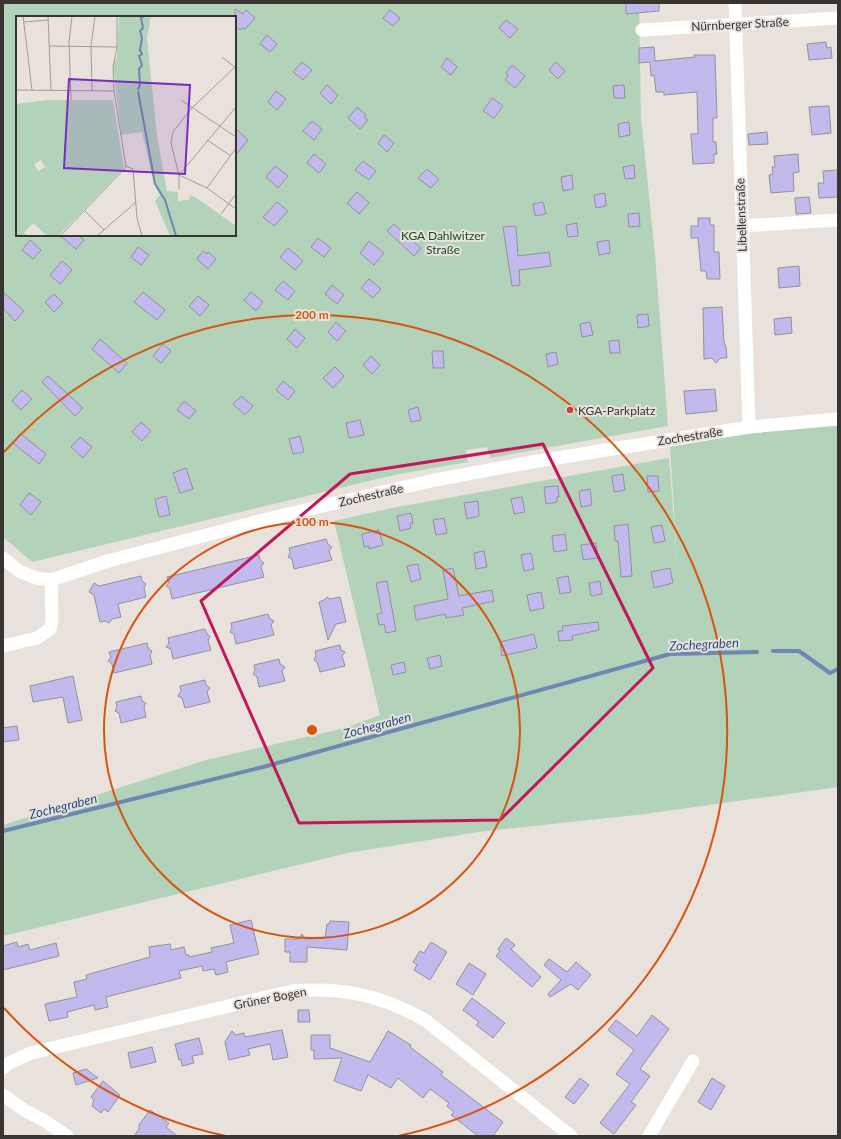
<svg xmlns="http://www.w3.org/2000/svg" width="841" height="1139" viewBox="0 0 841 1139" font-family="Lato,sans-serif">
<rect width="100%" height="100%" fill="#e9e2dc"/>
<path fill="#b2d2b9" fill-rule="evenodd" d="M3,3H639L641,117L655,255L668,426L490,458L487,447L466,450L468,462L394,475L32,562L3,537ZM17,17H235V235H17Z
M838,425V787L645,814L478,832L348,853L3,936V825L206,760L345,728L380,715L334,521L392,508L669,458L678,573L670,447L745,434Z"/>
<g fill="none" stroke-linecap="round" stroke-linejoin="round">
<path stroke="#6d88b1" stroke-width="4" d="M773,651H799L830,673L838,669
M3,831L263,767L670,654L757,652"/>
</g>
<path fill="#c2baec" stroke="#929199" d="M626,3H659V11L626,14Z
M235,9L243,14L246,10L255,18L245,29L242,28L240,30L235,25Z
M390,10L400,18L393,26L383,18Z
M506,20L518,29L510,38L499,28Z
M267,35L277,44L270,52L260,44Z
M826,42L827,48L831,47L832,58L809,60L807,44Z
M654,47L655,61L695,57L694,55H715L717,118H713V142H716L717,154H714V163L693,164L691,134H698L697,92L664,95V92H656L654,75L651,76L650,62L639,63V48Z
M447,58L457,67L451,75L441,67Z
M302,62L312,70L303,80L293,72Z
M556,62L565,71L558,79L549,70Z
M512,65L525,76L515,88L505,80L508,76L506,73Z
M327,85L338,95L331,104L320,93Z
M624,85L625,98H614L613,86Z
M276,91L286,99L277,110L268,102Z
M492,98L503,106L494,118L483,111Z
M829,106L831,133L812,135L809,107Z
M357,107L366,115L364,117L368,120L360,129L348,118Z
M312,121L322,129L314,140L303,131Z
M629,122L630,135L619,137L618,124Z
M235,128L248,140L235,156Z
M767,132L768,144L749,145L748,134Z
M384,135L394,143L387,152L378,143Z
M314,154L326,164L319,173L307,163Z
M798,154L799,172L793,173L794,191L771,193L769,175L773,174L772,167H775L774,156Z
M363,161L376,171L369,180L355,170Z
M634,165L635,178L625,179L623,167Z
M275,166L288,176L278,188L266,177Z
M427,169L439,179L431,188L418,178Z
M838,170V197L819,198L818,183H824L823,171Z
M572,175L573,189L563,191L561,177Z
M357,192L369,203L359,214L347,203Z
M605,193L606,206L596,208L594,195Z
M809,197L811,213L796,214L795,198Z
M277,202L288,211L274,226L263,217Z
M543,202L546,214L535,216L533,204Z
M639,213L640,226L629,227L628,214Z
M698,218H710V225H714V252H719L720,279H707L706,271H701L698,238H691V226H698Z
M577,223L578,236L568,237L566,225Z
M394,224L421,248L414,256L387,231Z
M516,226L518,256L549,252L551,266L519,270L520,285L512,286L503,227Z
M59,235H78L84,240L76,249Z
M318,238L331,248L324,257L311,247Z
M30,240L41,250L33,259L22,250Z
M609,240L610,253L599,255L597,242Z
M369,241L384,253L374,265L360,253Z
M138,247L149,255L141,265L131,257Z
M288,248L303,261L295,270L280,257Z
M203,251L207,254L208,252L216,259L208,269L197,259Z
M62,261L72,270L60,284L50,275Z
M799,266L800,286L779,288L778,268Z
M369,279L381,289L373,298L361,288Z
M283,281L295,291L288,300L275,290Z
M332,285L344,295L337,304L325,294Z
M3,292L24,311L15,321L3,308Z
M143,292L165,310L157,320L134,302Z
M251,292L263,302L256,311L244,300Z
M54,294L63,303L54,312L45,302Z
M198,296L209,305L200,316L189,306Z
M722,307L724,342L726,347L727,358H721L716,363L712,358L704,359L703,308Z
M648,314L649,326L638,328L637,315Z
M791,317L792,333L775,335L774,319Z
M336,322L346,331L337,341L328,332Z
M590,322L593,335L582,337L580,324Z
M295,329L305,338L297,348L287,339Z
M100,339L127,363L119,373L92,349Z
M619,340L620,353H610L609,341Z
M163,344L171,351L161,363L153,356Z
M432,351H443L444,368H433Z
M556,352L558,364L548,367L546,354Z
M371,356L380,365L372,374L363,365Z
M335,367L344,376L333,388L323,378Z
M48,376L83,408L75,416L42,382Z
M283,381L295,391L288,400L276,390Z
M715,389L717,411L686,414L684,391Z
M22,390L32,399L21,410L12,401Z
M241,396L253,406L245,415L233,404Z
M184,401L196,411L189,419L177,410Z
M418,407L421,420L411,422L408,410Z
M360,420L364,435L349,438L346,423Z
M141,422L151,431L142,441L132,432Z
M21,434L46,454L39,464L13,443Z
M300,436L304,452L293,454L289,439Z
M80,437L92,447L83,458L71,447Z
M186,468L193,489L180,493L173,473Z
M623,474L625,490L614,492L612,476Z
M647,476H658L659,491L648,492Z
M558,486L559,497H557V502L546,504L544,487Z
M590,489L592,505L581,507L579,491Z
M29,493L41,502L31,515L20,505Z
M166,496L170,515L159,517L155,499Z
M522,497L525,512L514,514L511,499Z
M478,501L479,516L467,519L464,503Z
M411,513L413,523L410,524L411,528L400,531L397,516Z
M444,518L447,533L436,535L433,520Z
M628,524L632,576L621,577L618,541H615L614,526Z
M662,525L665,541L654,543L651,527Z
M379,530L383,545L369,549V546L364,547L362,534Z
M565,534L567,550L554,552L552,536Z
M326,539L328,544L332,547L329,551L332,560L294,569L292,559L288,557L290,553L289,548Z
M596,543L598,558L583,560L581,545Z
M484,551L487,567L476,569L474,553Z
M531,553L534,569L524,571L521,555Z
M259,555L260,560L264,563L261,567L264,577L172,599L170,589L166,586L169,582L167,577Z
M418,564L421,579L411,582L407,566Z
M453,568L459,596L492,590L494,601L462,608L464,615L446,618L445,614L416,620L414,606L448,599L443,570Z
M670,568L673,583L654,588L651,572Z
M141,576L142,581L146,584L144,588L146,597L118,604L121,617L112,619L109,623L105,621L100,622L94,595L89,592L94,583L99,586Z
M568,576L571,592L560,594L557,578Z
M387,581L396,631L386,633L384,624L379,625L377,614L382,613L376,583Z
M600,581L602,594L591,596L589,583Z
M541,592L544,608L530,611L527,595Z
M327,597L330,599L340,597L346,622L336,624L328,640L319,602L324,600Z
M268,614L270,619L274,621L271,625L274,635L236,644L234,634L230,632L232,628L231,623Z
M598,622L599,630L572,636L573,640L559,641L558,631H563L562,626Z
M205,629L207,634L210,636L208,641L211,650L173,659L171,649L166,647L169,643L168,638Z
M534,634L537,648L502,656L500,642Z
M147,643L148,648L152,651L150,655L152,664L114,673L112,664L108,661L111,657L109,652Z
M340,645L341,650L345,652L342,656L345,666L320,672L317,662L314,660L316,656L315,651Z
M440,655L442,666L430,669L427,658Z
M279,659L280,664L285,667L282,671L285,681L259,687L257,677L253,674L255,670L254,665Z
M404,662L406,672L393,675L391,665Z
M73,676L82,720L68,723L63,697L33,702L30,686Z
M205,680L206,685L210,688L207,692L210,702L185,708L182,698L178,696L181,691L180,686Z
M141,696L142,701L146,703L144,707L146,717L121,723L119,713L115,711L117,707L116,702Z
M17,726L19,740L3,742V728Z
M251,920L259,954L226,962L228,972L216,975L214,969L203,971L202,966L179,971L181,978L106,997L108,1007L95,1010L94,1005L67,1012L68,1017L49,1021L45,1004L77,997L74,982L87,979L86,975L150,957L149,947L170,944L171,950L184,947L186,955H189V957L212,952L211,948L234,943L230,925Z
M330,921L349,922L347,950L307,947V962H290V952H285V939H298L302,934L305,939L325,938L327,924H329Z
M506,938L515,945L511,949L541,977L532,987L496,956L500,951L498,949Z
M17,942L18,947L28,944L30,950L56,943L59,956L3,970V946Z
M431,942L447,952L430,980L414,970L417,965L413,962L420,951L424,953Z
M549,959L567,972L576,962L591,975L578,990L571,984L550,997L548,994L561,980L544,965Z
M469,963L486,974L473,995L456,984Z
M472,998L505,1023L493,1038L476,1025L479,1022L463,1010Z
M298,1010H309L310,1022H298Z
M652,1015L669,1029L640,1069L650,1076L631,1102L636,1105L614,1134L600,1123L630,1084L616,1074L634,1050L608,1030L616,1020L637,1036Z
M282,1030L288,1057L273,1060L270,1044L248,1049L250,1055L229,1060L225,1042L232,1031L236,1035L244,1033L245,1037Z
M388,1031L411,1045L410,1047L443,1072L441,1075L503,1122L493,1136H478L451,1115L454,1112L447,1106L449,1103L430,1089L423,1098L398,1078L391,1088L368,1075L361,1091L334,1081L342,1058L314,1059V1050H311V1035H330V1048L370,1062Z
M199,1038L203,1054L192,1056L194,1063L182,1066L181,1059L179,1060L175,1044Z
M152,1047L156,1062L131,1068L128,1053Z
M86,1069L98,1078L76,1085L73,1073Z
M580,1078L589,1085L574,1104L565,1097Z
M712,1078L725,1086L711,1110L698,1102Z
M103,1081L120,1095L108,1112L104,1109L101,1113L92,1106L94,1100L91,1097Z
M150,1110L169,1123L166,1127L177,1136H134L139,1129V1125Z"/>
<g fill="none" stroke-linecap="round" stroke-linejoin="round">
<path stroke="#fff" stroke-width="13" d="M735,3L749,427
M642,30L838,18
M742,226L838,220
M3,558L19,571L36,578L51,580L108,561L267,519L430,481L532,462L749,427L838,419
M3,646L37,638L50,629L52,620L51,580
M3,1068L7,1064L31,1053L292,991C342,987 381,995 425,1020L571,1136
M3,1095L24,1110L45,1121L67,1136
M649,1136L693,1061"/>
</g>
<path fill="none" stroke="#c2185b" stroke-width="3" stroke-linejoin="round" d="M543,444L653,668L500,820L299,823L201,601L350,474Z"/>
<g fill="none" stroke="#d65510" stroke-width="2">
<circle cx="312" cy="730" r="208"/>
<path d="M226 1136A415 415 0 0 1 4 1008M4 452A415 415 0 1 1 398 1136"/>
</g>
<circle fill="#cc3e34" stroke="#e9e2dc" stroke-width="1.5" cx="570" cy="410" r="4"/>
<g text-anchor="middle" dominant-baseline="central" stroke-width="4" stroke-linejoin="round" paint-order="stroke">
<g font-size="12" fill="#373432" stroke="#e9e2dc">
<text transform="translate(740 24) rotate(-3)">Nürnberger Straße</text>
<text transform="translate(741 215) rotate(-92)">Libellenstraße</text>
<text transform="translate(690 436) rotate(-9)">Zochestraße</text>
<text transform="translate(371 495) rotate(-13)">Zochestraße</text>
<text transform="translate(270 998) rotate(-11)">Grüner Bogen</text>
</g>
<g font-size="12" fill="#154827" stroke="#e9e2dc">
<text x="443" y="235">KGA Dahlwitzer<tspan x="443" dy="14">Straße</tspan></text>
</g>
<g font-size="12" fill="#373432" stroke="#e9e2dc" text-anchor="start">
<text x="578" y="410">KGA-Parkplatz</text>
</g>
<g font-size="13" font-style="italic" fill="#294e84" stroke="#e9e2dc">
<text transform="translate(704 644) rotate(-3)">Zochegraben</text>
<text transform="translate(377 725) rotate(-15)">Zochegraben</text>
<text transform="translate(63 806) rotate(-14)">Zochegraben</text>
</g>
</g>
<g transform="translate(16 16)">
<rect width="220" height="220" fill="#e9e2dc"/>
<path d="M103,0H135L131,22L141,120L151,175L162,176V185L173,184L174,179L182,183L220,210V220H154L139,185L144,179L138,167L126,116L105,119L97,48L101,42ZM32,84H97L108,152L42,220H31L17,207L8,217L12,220H0V88ZM25,144L29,151L22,155L18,148Z" fill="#b2d2b9" fill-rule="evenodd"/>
<path fill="none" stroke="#6d88b1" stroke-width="2" d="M122,74L124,68L123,53L126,49L123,40L126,38L124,34L126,22L124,15L127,12L125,2L128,0M122,75L139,168L149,184L160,220"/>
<path fill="none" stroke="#a29c98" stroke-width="1" d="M7,0L16,74M32,0L35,74M8,6L33,4M33,30L101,31M206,41L220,52M0,74L98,75M76,75L75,30L79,0M55,84L53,26L56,0M165,84L220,121M220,91L163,159L191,172L220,193M191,124L215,140M110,150L117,153L121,202L126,220M191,172L220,132M163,173V159L155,127L157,116L175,93L220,50M69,195L88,214M205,198L220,178M44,220L110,151L98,75L97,51L101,32V0M81,220L120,186"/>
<path fill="#7b2cbf" fill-opacity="0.15" stroke="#7b2cbf" stroke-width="2" d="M53,63L174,69L169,158L48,152Z"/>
<rect width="220" height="220" fill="none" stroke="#373432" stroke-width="2"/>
</g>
<circle cx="312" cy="730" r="6" fill="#d65510" stroke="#e9e2dc" stroke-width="2"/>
<g font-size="12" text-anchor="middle" font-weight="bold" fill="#d65510" stroke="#e9e2dc" stroke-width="4" stroke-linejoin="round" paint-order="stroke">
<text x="312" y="319">200 m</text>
<text x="312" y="526">100 m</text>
</g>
<rect width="841" height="1139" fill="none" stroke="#373432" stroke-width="8"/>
</svg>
